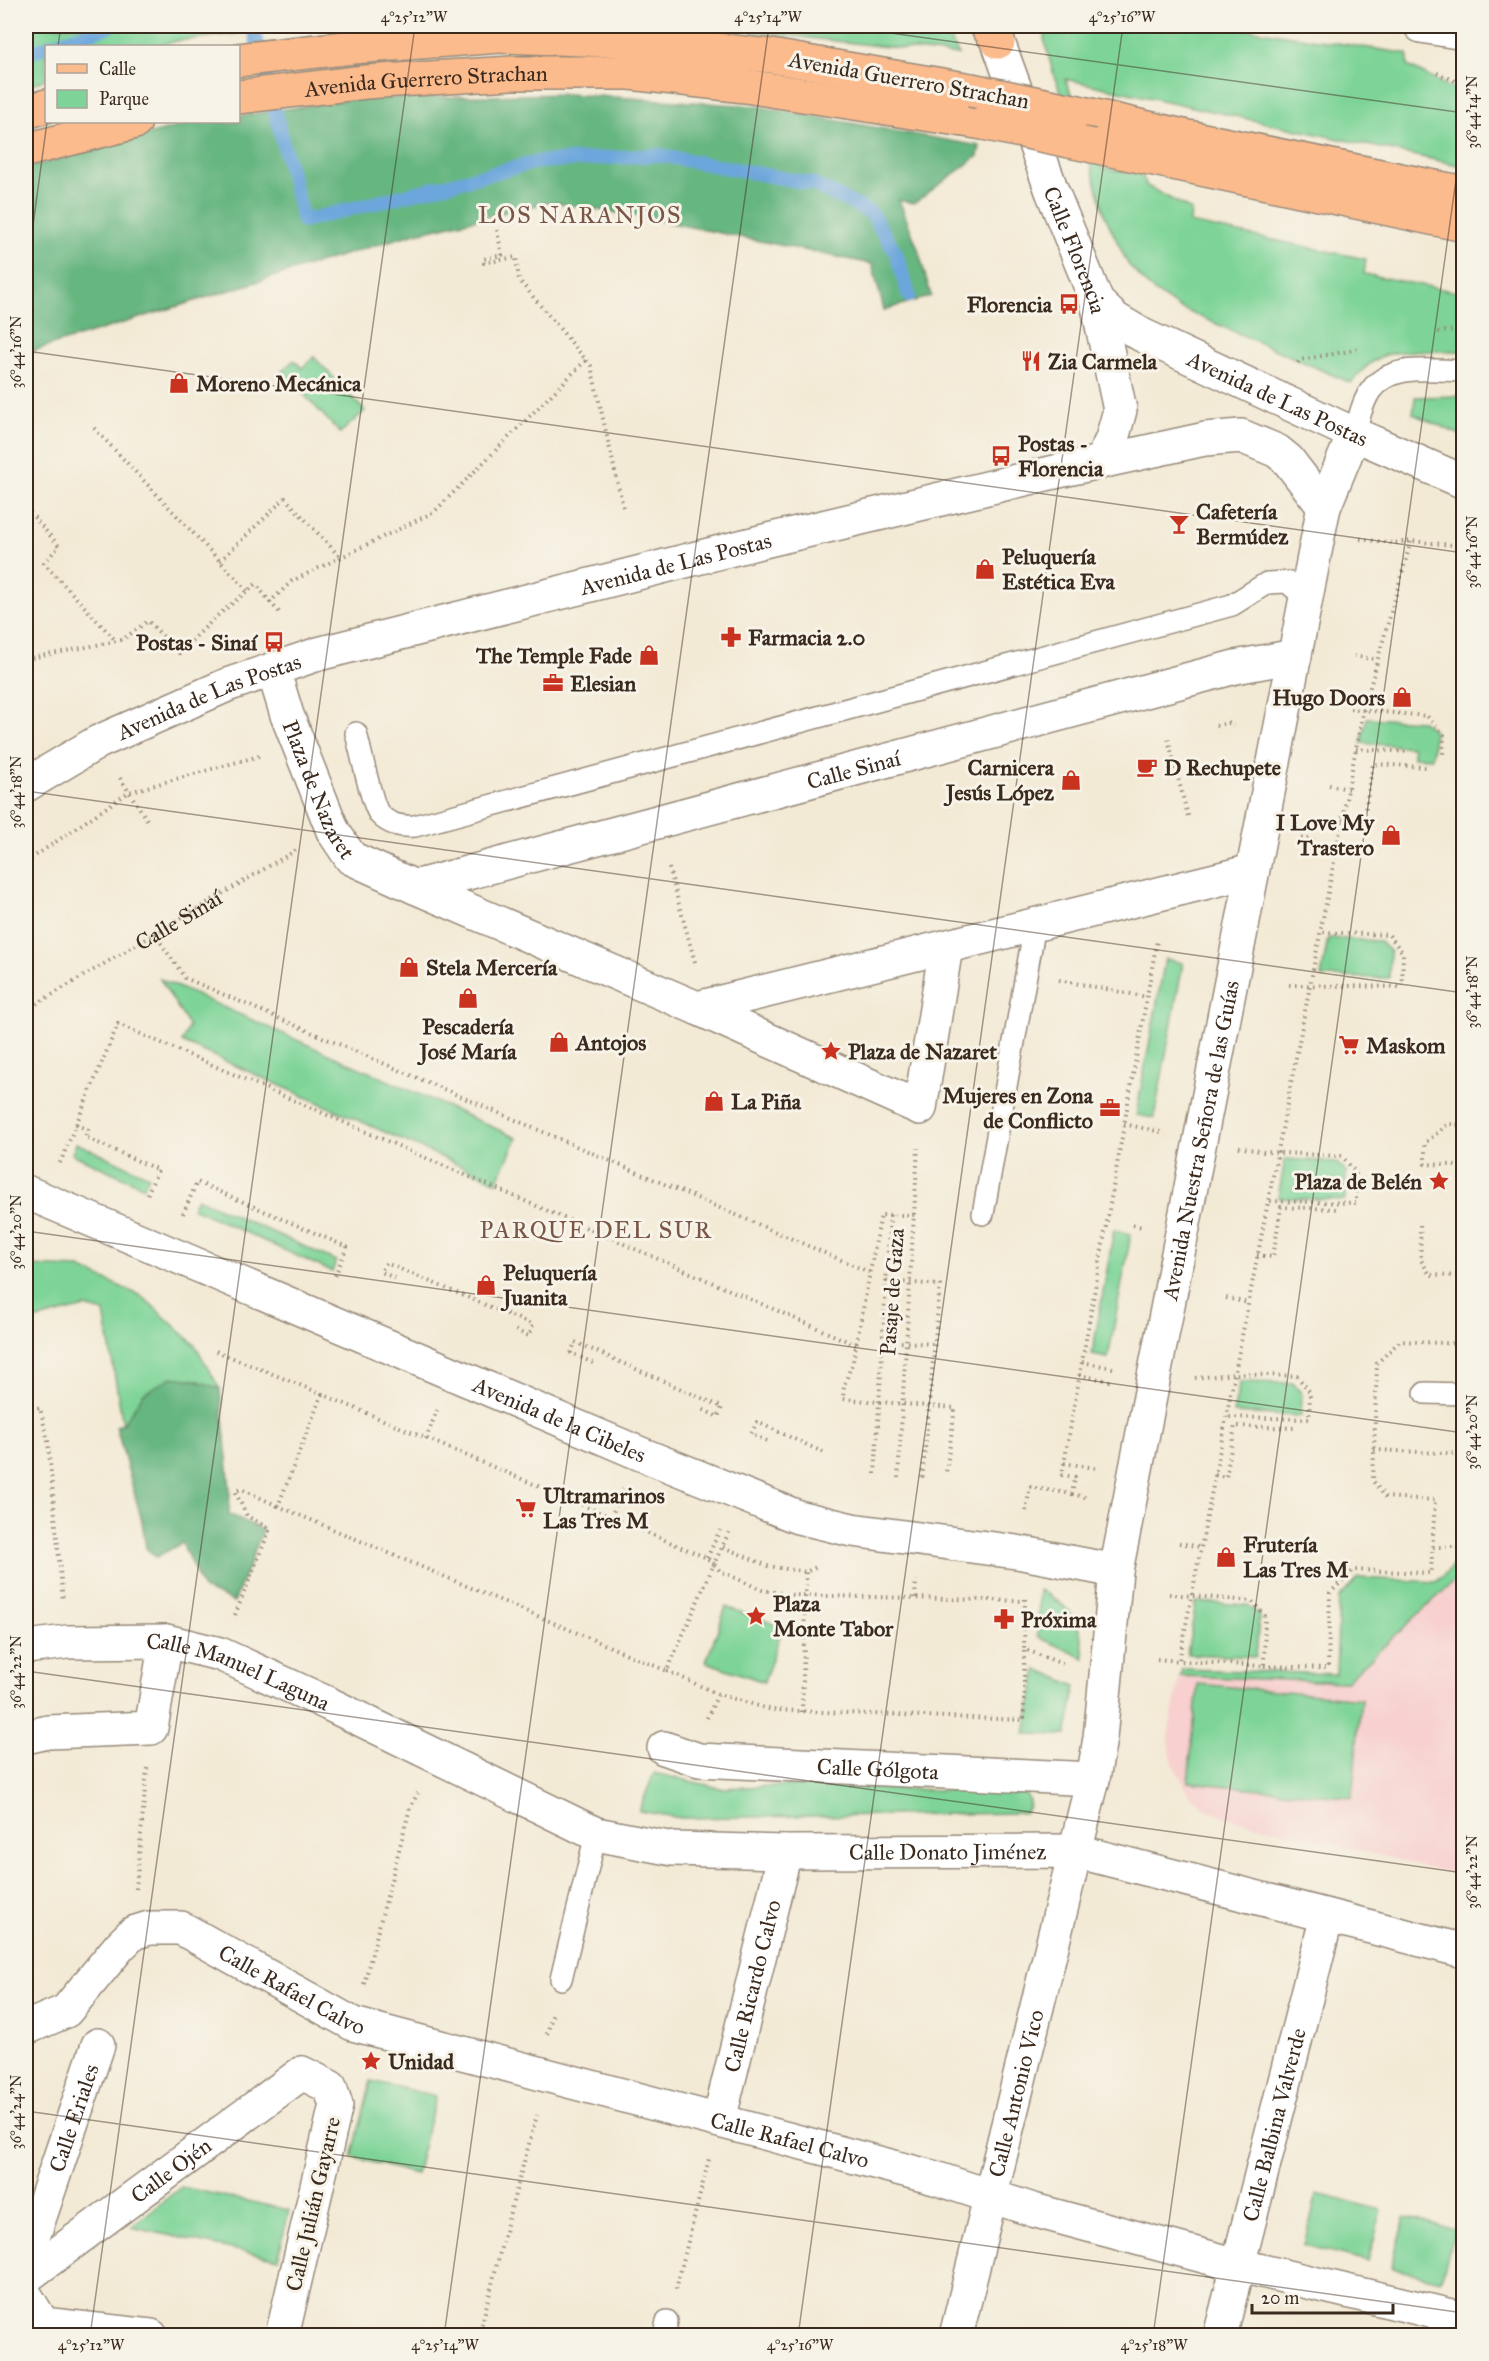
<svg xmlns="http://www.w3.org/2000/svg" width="1489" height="2361" viewBox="0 0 1489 2361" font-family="'IM FELL Great Primer',serif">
<rect width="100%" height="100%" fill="#f7f3e8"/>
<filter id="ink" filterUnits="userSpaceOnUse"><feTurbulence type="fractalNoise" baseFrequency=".0167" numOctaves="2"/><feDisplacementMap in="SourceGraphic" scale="12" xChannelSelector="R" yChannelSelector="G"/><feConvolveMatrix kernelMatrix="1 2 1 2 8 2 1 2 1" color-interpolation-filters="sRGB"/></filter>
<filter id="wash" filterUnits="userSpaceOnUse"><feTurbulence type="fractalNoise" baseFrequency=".008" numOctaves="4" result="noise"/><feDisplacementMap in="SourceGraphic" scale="24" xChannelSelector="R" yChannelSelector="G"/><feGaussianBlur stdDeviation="1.35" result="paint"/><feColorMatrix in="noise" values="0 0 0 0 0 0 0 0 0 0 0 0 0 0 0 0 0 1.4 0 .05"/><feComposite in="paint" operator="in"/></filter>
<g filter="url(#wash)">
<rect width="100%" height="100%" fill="#f3ead5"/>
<path fill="#f7d0cf" d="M1463,1573V1876L1224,1817L1206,1809L1190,1795L1173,1764L1169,1745L1170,1724L1180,1676L1345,1682Z"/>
<path fill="#7ed498" stroke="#5c7f5b" stroke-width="1.5" d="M26,26H298L176,41L158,46H46V79L26,87Z
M691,26H942L959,55L702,26Z
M1048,26H1227L1408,54V66L1463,94V166L1065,79L1102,168L1142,175L1147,186L1191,210L1190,223L1366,259L1364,274L1463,293V351C1440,352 1405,348 1383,356C1370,361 1360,372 1351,383L1178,307L1150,288L1128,264L1105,216L1091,166L1054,76L1044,39Z
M314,357L365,411L340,433L282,371L294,360L302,368Z
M1463,396V436L1413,414L1415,397Z
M1367,718L1422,721L1434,731L1432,758L1413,757V747L1361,743Z
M1328,938L1379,941L1390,952L1389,978L1321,977Z
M1165,959L1183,963L1154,1118L1136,1115Z
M160,979L517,1138L497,1182L182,1042L189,1026Z
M76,1143L149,1176L144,1187L72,1154Z
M1285,1159L1336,1162L1346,1172L1345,1200L1278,1198Z
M197,1198L336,1261L332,1272L192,1208Z
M1114,1230L1131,1234L1108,1358L1092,1355Z
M26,1266L80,1268L143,1297L195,1345L220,1389L196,1380L144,1393L123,1425L104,1312L85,1307L26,1322Z
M1240,1382L1293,1383L1302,1394L1301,1416L1233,1413Z
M1457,1562L1463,1563V1573L1345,1682L1180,1676L1182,1669L1336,1674L1339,1598L1358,1578L1436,1582Z
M1039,1590C1071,1606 1082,1622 1084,1658L1038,1637Z
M1196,1602L1248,1605L1259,1615L1256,1657L1187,1654Z
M726,1607L783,1627L764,1682L706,1662Z
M1037,1669L1076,1686L1066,1735L1025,1734Z
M1198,1684L1361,1699L1352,1798L1188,1782Z
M654,1773L720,1788L801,1785L1025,1793C1031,1801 1030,1806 1025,1813L681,1818L639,1811Z
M371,2081L436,2096L416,2174L352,2157Z
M181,2187L289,2210L278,2259L131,2227Z
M1317,2194L1382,2210L1368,2261L1304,2245Z
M1405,2217L1455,2229L1441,2280L1391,2268Z"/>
<path fill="#66b680" stroke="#50704f" stroke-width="1.5" d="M566,94L755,106L980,146L978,156L914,203L899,200L918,249L931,296L884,310L872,264L642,217L550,202L412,234L26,353V168L195,122H238L239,116L353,99Z
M172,1377L196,1380L220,1389L230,1489L229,1514L263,1530L234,1602L203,1589L182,1543L156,1557L146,1548L142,1521L116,1426L123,1424L144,1393Z"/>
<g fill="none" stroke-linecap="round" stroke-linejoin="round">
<path stroke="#6ca6dc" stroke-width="14" d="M253,26L303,221L537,162L659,155L813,184L871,213L896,253L909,296
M49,46L110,26
M26,54L46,47"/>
</g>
</g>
<g filter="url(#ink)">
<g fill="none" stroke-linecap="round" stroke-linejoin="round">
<g stroke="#978a7a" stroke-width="24">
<path id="lane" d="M1354,434C1359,420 1362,402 1371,390C1392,362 1433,371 1464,371
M356,733C360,747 372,807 380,815C390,825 401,827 415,826L1232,605L1267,583L1287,582L1306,598
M983,1214L1035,925
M1425,1393L1464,1394
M561,1979L596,1834
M664,2336L667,2321"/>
</g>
<g stroke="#978a7a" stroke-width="36">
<g id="street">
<path d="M1421,26L1464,33"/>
<path id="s2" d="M998,42L1052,191L1097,302L1120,410L1112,439L1101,462"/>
<path id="s3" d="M1097,302L1115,319L1142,335L1354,434L1464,482"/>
<path id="s4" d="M273,669L287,715L333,831L351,858L415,887L697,1008L1252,871"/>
<path id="s5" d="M26,785L98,742L227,685L318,654L768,540L1059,471L1205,439L1241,436L1277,451L1288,460L1324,507"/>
<path id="s6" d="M415,887L1235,667L1295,656"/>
<path d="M697,1008L920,1108L946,947"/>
<path id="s7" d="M26,1192L641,1454L798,1517L852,1530L1023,1553L1116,1571"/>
<path id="s8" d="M26,1647L67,1642L166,1641L220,1654L329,1704L596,1834L673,1849L785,1852L1076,1851L1464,1951"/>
<path d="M26,1737L48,1732L151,1728L166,1641"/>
<path id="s9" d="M664,1748L699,1760L1093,1779"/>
<path id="s10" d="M26,2028L66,2011L119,1947L133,1933L149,1928H181L353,2024L935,2178L1033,2210L1237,2265L1464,2319"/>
<path id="s11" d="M719,2120L785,1852"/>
<path id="s12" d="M26,2258L98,2045"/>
<path id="s13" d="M26,2277L302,2073L330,2087L336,2105L282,2336"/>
<path d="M26,2296L43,2324L151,2336"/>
<path id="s14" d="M956,2336L1093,1779L1100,1738L1116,1571L1321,521L1324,507L1354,434"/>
<path id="s15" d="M1220,2336L1327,1916"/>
</g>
</g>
<g stroke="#978a7a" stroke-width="36">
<g id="primary">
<path d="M987,26L998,42"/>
<path d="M238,60L353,47L501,36L637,41L771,56L971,90"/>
<path id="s16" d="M238,97L365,82L512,73H630L745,86L983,123"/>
<path d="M26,112L46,106"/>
<path d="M1078,112L1188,137L1464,193"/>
<path d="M1093,146L1464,225"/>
<path d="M26,150L135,122"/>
</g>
</g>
<g stroke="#978a7a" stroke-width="4" stroke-dasharray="1.5 4.5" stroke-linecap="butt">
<path d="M1437,73L1464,85"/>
<path d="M497,230L502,255L483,259L484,263L516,257L519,280L591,366L624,511"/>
<path d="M1438,332L1464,329"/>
<path d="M1298,363L1300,360L1360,349"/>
<path d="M94,428L248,591"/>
<path d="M26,508L59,546L44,563L116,641"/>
<path d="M1360,539L1393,543L1411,541L1464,546"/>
<path d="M220,561L285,498L341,558"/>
<path d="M270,602L281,614"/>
<path d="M1354,656L1377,660"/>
<path d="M26,659L122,640L148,621L179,653L217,616L256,584L270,602L292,581L434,512L586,360"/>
<path d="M1350,709L1427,716L1444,735L1443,755"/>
<path d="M1216,726L1229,723L1233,726"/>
<path d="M1168,739L1189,820"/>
<path d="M1356,749L1409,752"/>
<path d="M120,778L149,823"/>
<path d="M1329,785L1348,789"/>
<path d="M1342,820L1363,823L1373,764L1426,767"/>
<path d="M1301,838L1318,841"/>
<path d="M26,862L129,792L259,756"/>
<path d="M669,868L695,962"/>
<path d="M154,933L185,978L869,1272"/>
<path d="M1059,980L1147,997"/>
<path d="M1289,985L1402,987L1403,953L1389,935L1321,932"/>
<path id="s1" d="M26,1010L298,849"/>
<path d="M76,1124L88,1130L85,1137L158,1170L146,1197"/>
<path d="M1124,1124L1161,1132"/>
<path d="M1464,1125L1448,1124L1425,1143V1164L1452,1165L1464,1169"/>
<path d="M1239,1147L1264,1152L1342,1156L1356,1173V1203L1268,1201"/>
<path d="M60,1163L118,1024L856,1345"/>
<path d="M183,1214L197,1182L347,1247L334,1278"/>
<path d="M914,1215H881L853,1361L844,1386L843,1399L929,1406L922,1481"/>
<path d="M1133,1225L1142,1227"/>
<path d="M1420,1225L1421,1260L1430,1275L1464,1276"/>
<path d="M1257,1255L1273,1257L1281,1207L1339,1209"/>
<path d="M1460,1276L1464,1184"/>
<path d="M395,1278L381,1272L386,1263L533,1325L529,1336L514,1330"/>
<path d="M886,1281L940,1285L929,1406L955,1408L946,1473"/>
<path d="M1226,1298L1248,1303"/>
<path d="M883,1341L934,1344"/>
<path d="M216,1351L322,1394"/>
<path d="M593,1363L571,1353L575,1342L722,1407L718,1417L702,1409"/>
<path d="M1113,1368L1082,1362L1157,940"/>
<path d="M1079,1375L1110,1381"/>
<path d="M1195,1378L1234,1374L1297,1376L1310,1392L1309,1419L1226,1417"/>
<path d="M322,1394L707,1558L714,1564L667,1671L278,1506Z"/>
<path d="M26,1412L40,1408L48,1441L63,1601"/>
<path d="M426,1439L437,1410"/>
<path d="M767,1441L751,1434L757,1422L827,1454"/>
<path d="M1374,1450L1464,1454"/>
<path d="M1064,1463L1096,1468"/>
<path d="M875,1474L890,1215"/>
<path d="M1215,1475L1226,1477L1235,1426L1297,1428"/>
<path d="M898,1478L918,1148"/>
<path d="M1072,1494L1089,1498"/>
<path d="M1026,1511L1030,1487L1072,1494L1075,1477L1062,1475L1082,1362"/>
<path d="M611,1517L623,1489"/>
<path d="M729,1532L714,1564L720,1571L762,1590L793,1595L1025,1601"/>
<path d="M1179,1543L1201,1547"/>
<path d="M723,1547L768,1566L806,1572L818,1566"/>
<path d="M1433,1547H1464"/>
<path d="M707,1558L720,1530"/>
<path d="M1169,1594L1252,1601L1265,1616L1264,1666L1179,1661"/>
<path d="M915,1598L916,1580"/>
<path d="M1025,1599L1024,1649L1065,1665"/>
<path d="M235,1615L270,1529L247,1516L235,1491L241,1489L278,1506"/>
<path d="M1157,1659L1179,1661L1363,712L1411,541"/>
<path d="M1264,1666L1328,1668L1330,1593L1353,1570L1431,1573L1435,1500L1385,1497L1373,1481L1377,1363L1400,1341L1464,1344"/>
<path d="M667,1671L718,1694L772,1710L1024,1720V1649"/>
<path d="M802,1712L806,1572"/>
<path d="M707,1718L718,1694"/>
<path d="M136,1889L147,1768"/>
<path d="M364,1984L410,1808L418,1793"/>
<path d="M547,2034L553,2013"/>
<path d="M676,2289L709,2159"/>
<path d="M479,2336L509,2216L537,2115"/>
</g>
<use href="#lane" stroke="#fff" stroke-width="21"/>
<use href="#street" stroke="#fff" stroke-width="33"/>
<use href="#primary" stroke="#fbbb8d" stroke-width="33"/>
<g stroke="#978a7a" stroke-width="36" stroke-linecap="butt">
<path id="primary-bridge" d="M971,90L1078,112
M983,123L1093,146"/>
</g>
<use href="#primary-bridge" stroke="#fbbb8d" stroke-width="33"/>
</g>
</g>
<path fill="none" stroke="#3b2a1e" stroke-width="1.5" stroke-opacity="0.45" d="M840,26L1464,113M58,46L61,26M26,277L47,122M26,351L1464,553M26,791L1464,993M26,1231L1464,1433M26,1671L1464,1873M26,2111L1464,2313M90,2336L415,26M444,2336L769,26M798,2336L1123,26M1153,2336L1464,123"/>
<defs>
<g id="bus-bare" transform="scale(1.62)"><path d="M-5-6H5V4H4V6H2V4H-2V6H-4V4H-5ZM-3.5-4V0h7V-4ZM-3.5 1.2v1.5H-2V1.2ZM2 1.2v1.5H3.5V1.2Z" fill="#c8321e" stroke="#f7f3e8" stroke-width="2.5" paint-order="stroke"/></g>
<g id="restaurant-bare" transform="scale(1.62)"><path d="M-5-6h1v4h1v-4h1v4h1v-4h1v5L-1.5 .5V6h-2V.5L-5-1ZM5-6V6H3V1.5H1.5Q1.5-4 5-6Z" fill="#c8321e" stroke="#f7f3e8" stroke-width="2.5" paint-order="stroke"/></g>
<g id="shop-bare" transform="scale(1.62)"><path d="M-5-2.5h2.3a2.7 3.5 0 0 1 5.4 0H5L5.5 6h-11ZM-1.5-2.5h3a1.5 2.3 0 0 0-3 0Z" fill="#c8321e" stroke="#f7f3e8" stroke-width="2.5" paint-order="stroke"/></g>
<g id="bar-bare" transform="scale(1.62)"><path d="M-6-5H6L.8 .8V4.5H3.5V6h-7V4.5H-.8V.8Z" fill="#c8321e" stroke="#f7f3e8" stroke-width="2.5" paint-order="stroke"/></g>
<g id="pharmacy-bare" transform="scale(1.62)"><path d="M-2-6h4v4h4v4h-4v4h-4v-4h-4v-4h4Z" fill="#c8321e" stroke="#f7f3e8" stroke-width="2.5" paint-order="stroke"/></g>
<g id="office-bare" transform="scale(1.62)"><path d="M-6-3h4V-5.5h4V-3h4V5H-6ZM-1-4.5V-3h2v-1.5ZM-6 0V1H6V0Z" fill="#c8321e" stroke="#f7f3e8" stroke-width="2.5" paint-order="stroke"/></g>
<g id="cafe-bare" transform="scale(1.62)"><path d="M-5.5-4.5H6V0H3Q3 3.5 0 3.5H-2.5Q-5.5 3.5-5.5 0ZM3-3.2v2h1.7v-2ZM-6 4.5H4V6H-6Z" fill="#c8321e" stroke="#f7f3e8" stroke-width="2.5" paint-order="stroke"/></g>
<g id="supermarket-bare" transform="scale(1.62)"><path d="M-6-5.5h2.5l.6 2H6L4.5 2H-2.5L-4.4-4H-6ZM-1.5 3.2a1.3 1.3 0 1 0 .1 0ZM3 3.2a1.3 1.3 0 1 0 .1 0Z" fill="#c8321e" stroke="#f7f3e8" stroke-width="2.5" paint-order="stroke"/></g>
<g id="sight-bare" transform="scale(1.62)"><path d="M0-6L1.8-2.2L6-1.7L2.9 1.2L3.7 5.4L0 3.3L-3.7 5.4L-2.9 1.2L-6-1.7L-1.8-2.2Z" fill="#c8321e" stroke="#f7f3e8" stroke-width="2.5" paint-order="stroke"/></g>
</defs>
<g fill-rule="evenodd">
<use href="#bus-bare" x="1069" y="304"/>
<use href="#restaurant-bare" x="1031" y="361"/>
<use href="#shop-bare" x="179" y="383"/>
<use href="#bus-bare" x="1001" y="456"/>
<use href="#bar-bare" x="1179" y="524"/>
<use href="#shop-bare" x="985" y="569"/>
<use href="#pharmacy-bare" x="731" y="637"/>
<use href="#bus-bare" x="274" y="642"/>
<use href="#shop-bare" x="649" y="655"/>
<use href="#office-bare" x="553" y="683"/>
<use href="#shop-bare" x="1402" y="697"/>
<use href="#cafe-bare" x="1147" y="767"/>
<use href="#shop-bare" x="1071" y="780"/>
<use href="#shop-bare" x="1391" y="835"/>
<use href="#shop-bare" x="409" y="967"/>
<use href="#shop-bare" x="468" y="998"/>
<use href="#shop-bare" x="559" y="1042"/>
<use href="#supermarket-bare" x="1349" y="1045"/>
<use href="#sight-bare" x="831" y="1051"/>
<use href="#shop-bare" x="714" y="1101"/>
<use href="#office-bare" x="1110" y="1108"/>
<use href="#sight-bare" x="1439" y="1181"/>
<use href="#shop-bare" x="486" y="1285"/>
<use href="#supermarket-bare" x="526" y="1508"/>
<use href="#shop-bare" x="1226" y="1557"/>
<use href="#sight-bare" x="756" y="1616"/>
<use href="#pharmacy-bare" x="1004" y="1619"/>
<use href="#sight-bare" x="371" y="2061"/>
</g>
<g text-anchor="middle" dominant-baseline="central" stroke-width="6" stroke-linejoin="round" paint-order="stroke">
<g font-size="22" fill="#3b2a1e" stroke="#f7f3e8">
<text transform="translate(909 80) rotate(10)">Avenida Guerrero Strachan</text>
<text stroke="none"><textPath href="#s16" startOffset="189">Avenida Guerrero Strachan</textPath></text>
<text stroke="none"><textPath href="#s2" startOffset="222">Calle Florencia</textPath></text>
<text stroke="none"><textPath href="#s3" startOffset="206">Avenida de Las Postas</textPath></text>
<text stroke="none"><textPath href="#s5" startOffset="690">Avenida de Las Postas</textPath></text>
<text stroke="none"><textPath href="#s5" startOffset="204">Avenida de Las Postas</textPath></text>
<text stroke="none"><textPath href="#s6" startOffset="454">Calle Sinaí</textPath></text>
<text stroke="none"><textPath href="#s4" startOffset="129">Plaza de Nazaret</textPath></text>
<text stroke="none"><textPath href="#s1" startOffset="177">Calle Sinaí</textPath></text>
<text stroke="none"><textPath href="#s14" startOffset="1222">Avenida Nuestra Señora de las Guías</textPath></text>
<text transform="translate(892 1292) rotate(-86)">Pasaje de Gaza</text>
<text stroke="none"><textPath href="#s7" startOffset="580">Avenida de la Cibeles</textPath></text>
<text stroke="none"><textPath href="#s8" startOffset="218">Calle Manuel Laguna</textPath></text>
<text stroke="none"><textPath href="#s9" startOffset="216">Calle Gólgota</textPath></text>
<text stroke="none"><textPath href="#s8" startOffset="966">Calle Donato Jiménez</textPath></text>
<text stroke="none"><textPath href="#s11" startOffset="138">Calle Ricardo Calvo</textPath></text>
<text stroke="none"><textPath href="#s10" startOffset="322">Calle Rafael Calvo</textPath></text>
<text stroke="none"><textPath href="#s14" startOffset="250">Calle Antonio Vico</textPath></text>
<text stroke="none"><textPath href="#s12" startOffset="148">Calle Eriales</textPath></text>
<text stroke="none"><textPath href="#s15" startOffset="218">Calle Balbina Valverde</textPath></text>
<text stroke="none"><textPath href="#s10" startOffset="844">Calle Rafael Calvo</textPath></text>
<text stroke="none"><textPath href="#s13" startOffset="180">Calle Ojén</textPath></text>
<text transform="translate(313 2204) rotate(-77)">Calle Julián Gayarre</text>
</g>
<g font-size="22" font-weight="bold" fill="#3b2a1e" stroke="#f7f3e8" text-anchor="start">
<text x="1052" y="304" text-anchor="end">Florencia</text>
<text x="1048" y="361">Zia Carmela</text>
<text x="196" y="383">Moreno Mecánica</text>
<text x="1018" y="443">Postas -<tspan x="1018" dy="25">Florencia</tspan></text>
<text x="1196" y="511">Cafetería<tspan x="1196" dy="25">Bermúdez</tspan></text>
<text x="1002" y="556">Peluquería<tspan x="1002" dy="25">Estética Eva</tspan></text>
<text x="748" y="637">Farmacia 2.0</text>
<text x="257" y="642" text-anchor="end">Postas - Sinaí</text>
<text x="632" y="655" text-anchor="end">The Temple Fade</text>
<text x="570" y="683">Elesian</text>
<text x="1385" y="697" text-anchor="end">Hugo Doors</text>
<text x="1054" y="767" text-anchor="end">Carnicera<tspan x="1054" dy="25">Jesús López</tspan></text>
<text x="1164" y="767">D Rechupete</text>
<text x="1374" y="822" text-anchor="end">I Love My<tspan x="1374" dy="25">Trastero</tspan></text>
<text x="426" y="967">Stela Mercería</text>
<text x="468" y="1026" text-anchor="middle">Pescadería<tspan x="468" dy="25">José María</tspan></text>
<text x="576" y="1042">Antojos</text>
<text x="1366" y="1045">Maskom</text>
<text x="848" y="1051">Plaza de Nazaret</text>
<text x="1093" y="1095" text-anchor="end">Mujeres en Zona<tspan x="1093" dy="25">de Conflicto</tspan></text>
<text x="731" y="1101">La Piña</text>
<text x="1422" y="1181" text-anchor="end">Plaza de Belén</text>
<text x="503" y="1272">Peluquería<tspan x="503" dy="25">Juanita</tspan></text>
<text x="543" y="1495">Ultramarinos<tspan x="543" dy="25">Las Tres M</tspan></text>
<text x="1243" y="1544">Frutería<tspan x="1243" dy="25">Las Tres M</tspan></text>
<text x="773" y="1603">Plaza<tspan x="773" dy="25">Monte Tabor</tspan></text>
<text x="1021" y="1619">Próxima</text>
<text x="388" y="2061">Unidad</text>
</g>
<g font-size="24" letter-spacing="1.5" fill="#795646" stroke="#f7f3e8">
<text x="580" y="215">LOS NARANJOS</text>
<text x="596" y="1230">PARQUE DEL SUR</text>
</g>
</g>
<rect width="1489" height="2361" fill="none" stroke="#f7f3e8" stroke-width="66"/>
<rect x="45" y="45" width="195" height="78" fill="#f7f3e8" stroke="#aca397" stroke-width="1.5"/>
<rect x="57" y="64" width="30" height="9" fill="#fbbb8d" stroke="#aca397" stroke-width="1.5"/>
<text x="99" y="75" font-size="18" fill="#3b2a1e">Calle</text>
<rect x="57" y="90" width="30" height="18" fill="#7ed498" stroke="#aca397" stroke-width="1.5"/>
<text x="99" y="105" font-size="18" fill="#3b2a1e">Parque</text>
<path d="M1252 2304v9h141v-9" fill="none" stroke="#3b2a1e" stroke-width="3"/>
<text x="1261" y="2304" font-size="18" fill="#3b2a1e" stroke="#f7f3e8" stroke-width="4.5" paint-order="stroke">20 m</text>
<rect x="33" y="33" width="1423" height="2295" fill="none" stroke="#3b2a1e" stroke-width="2"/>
<g font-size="15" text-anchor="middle" fill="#3b2a1e">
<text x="414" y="22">4°25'12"W</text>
<text x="768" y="22">4°25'14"W</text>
<text x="1122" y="22">4°25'16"W</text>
<text transform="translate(1472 112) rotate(-90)" y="5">36°44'14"N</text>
<text transform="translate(16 352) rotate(-90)" y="5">36°44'16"N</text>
<text transform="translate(1472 552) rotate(-90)" y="5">36°44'16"N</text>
<text transform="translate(16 792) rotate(-90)" y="5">36°44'18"N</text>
<text transform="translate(1472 992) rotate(-90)" y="5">36°44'18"N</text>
<text transform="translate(16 1232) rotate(-90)" y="5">36°44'20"N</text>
<text transform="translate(1472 1432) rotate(-90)" y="5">36°44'20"N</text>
<text transform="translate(16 1672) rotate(-90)" y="5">36°44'22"N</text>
<text transform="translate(1472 1872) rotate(-90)" y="5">36°44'22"N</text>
<text transform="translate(16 2112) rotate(-90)" y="5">36°44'24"N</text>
<text x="91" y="2350">4°25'12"W</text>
<text x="445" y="2350">4°25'14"W</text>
<text x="800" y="2350">4°25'16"W</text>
<text x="1154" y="2350">4°25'18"W</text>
</g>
</svg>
